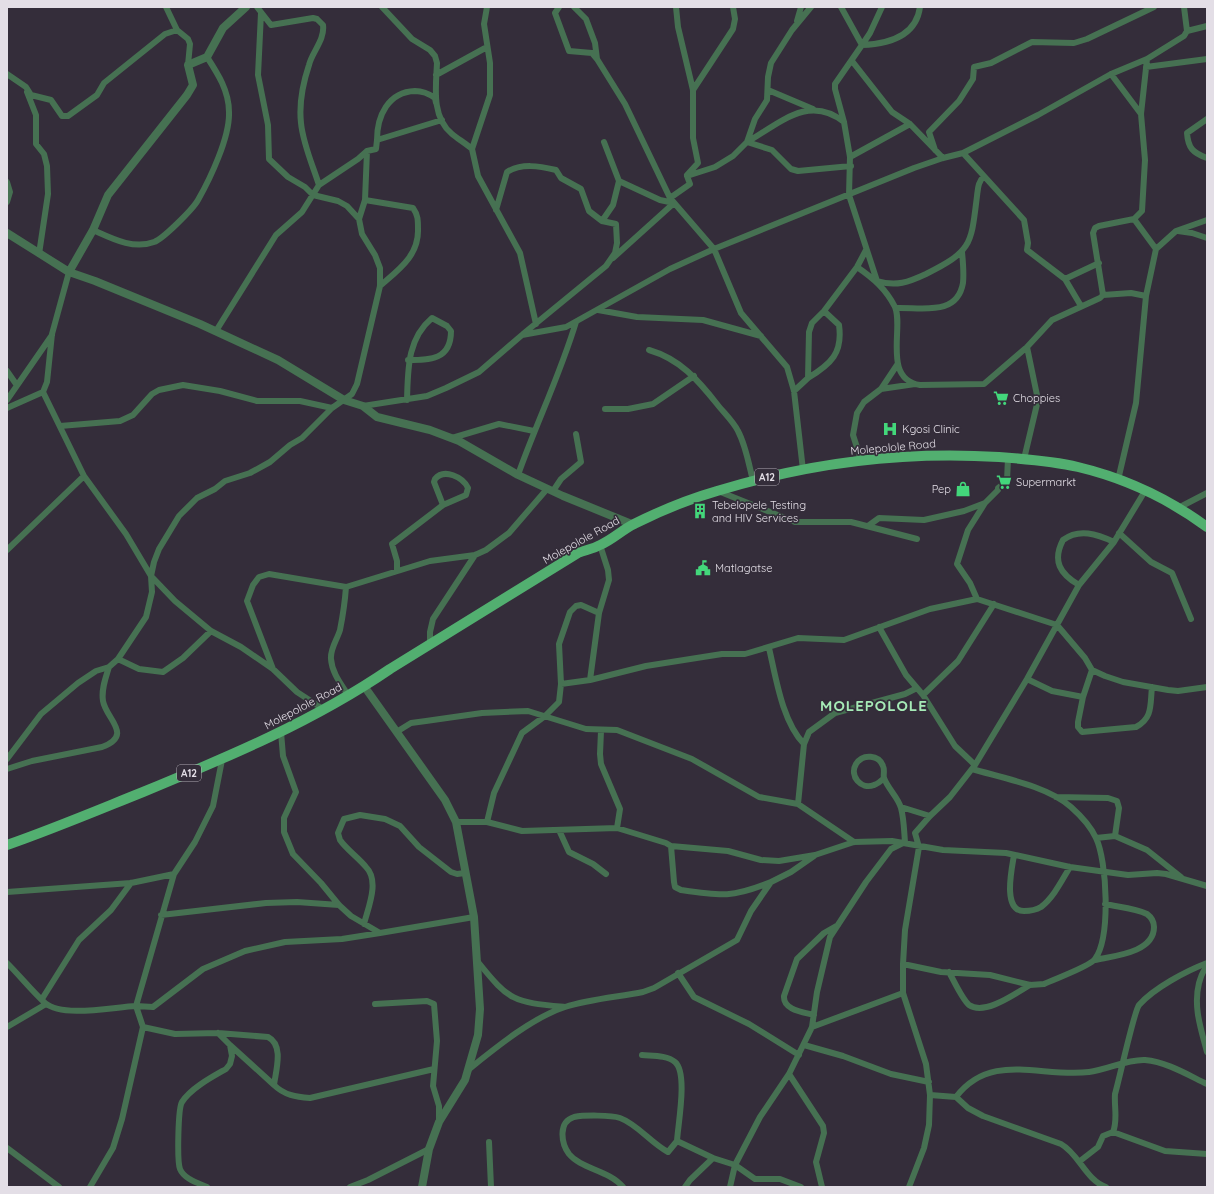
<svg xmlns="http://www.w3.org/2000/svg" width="1214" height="1194" viewBox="0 0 1214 1194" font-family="Quicksand,sans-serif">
<rect width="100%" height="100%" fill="#342d3a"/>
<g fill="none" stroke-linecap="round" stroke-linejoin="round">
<path stroke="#467152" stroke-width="6" d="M166,7L177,30L188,39L190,44L188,65
M257,7L271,25L313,18L317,19L323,25C325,40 312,52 309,65C303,83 299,105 301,123C303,144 313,166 319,185
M382,7L412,39L430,50L435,56L437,63C436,86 431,117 452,134C458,139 465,143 472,149
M487,7L484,24L490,63V95L472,149L478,176L520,253L536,324
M559,7L555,13L569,51L592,53L597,59
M574,7L586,19L595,43L597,59L625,104L670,198L714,249L741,313L787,367L794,391L803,470
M676,7L678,27L693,90V138L698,163L687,175
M841,7L862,45L835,84V89L844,122L850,157L849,195L877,281C896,287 909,282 926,274C972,251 971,245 977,196C978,188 978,182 984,176
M1184,7L1187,31
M261,13L258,75L268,125L269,159L288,177L305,187L313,195L338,201L347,206L359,219
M797,21L801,7
M862,45C888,44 916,37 920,7
M862,45L870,33L882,7
M852,61L892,112L910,124L943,158
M1146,67L1207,59
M7,74L26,87L31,95L51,100L62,116H68L97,95L104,83L165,34L177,30
M1111,74L1141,114
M436,75L487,47
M693,90L733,29L735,19L733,7
M768,90L813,109
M27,92L36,115V144L44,154L47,166L48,194L39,254
M436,103L435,98C428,93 423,91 415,91C388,92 377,116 377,140L442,120
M1207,119L1187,133C1188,148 1193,153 1207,158
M604,142L619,181L660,200L674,203L670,198L690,184L687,176L715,167L733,156L747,142L755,119L767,100L768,77L771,63L792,30L811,7
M747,142L772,150L791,169L798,171L851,166
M747,142C780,123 809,94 844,122
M935,150L929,132L959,101L973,79L974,67L991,63L1032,42L1074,43L1087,39L1154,7
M963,153L1024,220L1028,243L1027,250L1065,279
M850,157L910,124
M7,182L10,192L7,202
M365,200L413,208C418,215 418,220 418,229C419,256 398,270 380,286
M496,210L507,172C522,163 539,166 556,170L561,178L581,189L589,211L602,221
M93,230C111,238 133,250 154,242C163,239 193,209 198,200C210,179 230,137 229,112C229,91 218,74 207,57
M1178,231L1192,233L1207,238
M1156,249L1176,231L1207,220
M613,258L674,203
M857,267C873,278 886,289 895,307C904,327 882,379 920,385L984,384L1027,347L1052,320L1100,298L1103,295L1131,293L1146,296
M1103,295L1093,233L1095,228L1099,226L1134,219
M1081,306L1065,279L1099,263
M896,308C921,307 957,317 963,283C964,273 963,262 962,252
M598,310L637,317L703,320L761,336
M216,331L276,235L302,212L319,185L358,159L367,151L376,149L377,140
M523,334L606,266L615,253L617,243L616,224L602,221L613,205L619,181
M649,350C680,359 698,380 717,404C724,413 733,421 738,431C746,446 749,465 753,481
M7,371L16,384
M808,378C831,364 843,353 839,325L824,311
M881,389L915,384
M794,391L808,378L809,332L812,323L824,311L857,267L866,250
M43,392L84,476L126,534L151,576L175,601L211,631L241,647L273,669L297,692L323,709
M7,400L52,335
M407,400C408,370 407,339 432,318L447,326L451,331C451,360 430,360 408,360
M363,406L427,396L446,388L479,372L522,335L566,327L670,269L714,249L914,168L943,158L963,153L1038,115L1111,74L1147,59L1184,36L1187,31L1207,26
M7,408L43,392L47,382L52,334L69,272
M605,409H628L653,404L694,376
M60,426L120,421L133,415L152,394L159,390L183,385L220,391L257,401H300L332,408
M452,438L499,424L534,431
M1024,459L1038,400L1027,347
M861,460L853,435L857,413L864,402L881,389L897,365
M518,475C536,424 560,375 576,322
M1118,480L1136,403L1146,296L1156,249L1134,219L1142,211L1145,160L1141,114L1147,59
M553,491L561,479L581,462L576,434
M718,491L795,522H851L917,539
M1180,507L1207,493
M868,526L879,518L924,520L964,511L985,503L998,490V488L1007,481L1008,458
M1119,533L1151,562L1172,573L1191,619
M7,550L84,476
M397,571V561L392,544L443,505L466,495L468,488C463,477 444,468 435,479L434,482L443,505
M1079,585C1060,574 1052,561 1063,540C1079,528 1097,534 1114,542
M346,587L430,561L475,555L486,550L509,533L547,489
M977,599L970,583L957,564L968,530L985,503
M879,627L906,675L923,695L955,746L975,765
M430,645V632L433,619L475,555
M769,648C776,678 782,721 804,744
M118,659L139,669L163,672L183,658L211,631
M273,669L247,601L253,585L259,577L269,574L346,587C345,601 343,615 340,630C337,640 330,649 331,659C332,673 341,684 348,695
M1092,670L1083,697L1078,722V727L1082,732L1136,727C1153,718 1150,705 1152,687
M1027,679L1052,691L1083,697
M590,680L599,613L609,580L608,570L600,545
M561,684L559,644L570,612L576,606L581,605L599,613
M923,695L958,661L994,604
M398,731L411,723L426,721L482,713L528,711L586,729L617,730L692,759L759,797L798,804L854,842
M601,731L600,754L601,764L620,809L617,828
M281,732L283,756L296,792L284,818V832L293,854L321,883L339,905L351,916L380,933L474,917
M7,759L41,714L78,683L96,671L109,667L118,659L146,617L152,592L151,576L154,562L159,549L179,516L197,498L215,489L225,481L250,473L270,462L290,445L302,438L332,408L352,394L357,384L380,286V268L375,255L362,234L359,219L365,200L367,151
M222,760L213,806L195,842L174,874L136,1006L153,1007L203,969L245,951L285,942L342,939L380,933
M7,769L32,761L102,747C134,735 106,719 103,701C101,689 106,677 109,667
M1056,797L1108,798L1117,801L1119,808L1115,836L1096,838
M798,804L804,744L809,732L835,713L905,694L917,688
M901,807L930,816
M456,822H487L494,793L522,733L545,716L559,702L561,684L590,680L646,666L722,654H745L798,638L844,640L930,609L977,599L1057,625L1085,658L1092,670L1105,676L1123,682L1168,690L1178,691L1207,687
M487,822L522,831L617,828L666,843L671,846L728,851L761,860L779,861L815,855L854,842L892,841L943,850L1006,853L1070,867L1128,875L1157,873L1166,874L1207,886
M559,830L569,852L593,864L606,874
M1115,836L1147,850L1181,877
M671,846L674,882L675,887L681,890C721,896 732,898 771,882
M1014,855C1012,868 1002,911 1024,911C1030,911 1036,910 1041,907C1054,897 1062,880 1070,867
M7,892L131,883L174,874
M161,915L266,903L297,902L339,905
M364,924C368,908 380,881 366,867C358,857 347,850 340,840L338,833L344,819L360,815L385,819L400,826L419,847L451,872L457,874L465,873
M1095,960C1113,956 1154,953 1154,927C1154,922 1151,917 1147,914C1135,908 1118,907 1105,904
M478,962C510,1002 514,1002 565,1007
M7,963C20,976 32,991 45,1003C63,1018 113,1007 136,1006L143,1027L122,1119L113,1148L90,1187
M903,964L941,972L990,975L1030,985L1044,984C1054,979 1089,967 1095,959C1111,937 1107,861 1096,838C1091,827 1080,815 1071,807C1047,786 1003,778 972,769
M1207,967C1202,971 1201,977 1199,983C1193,1007 1201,1029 1207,1052
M949,972C954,981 962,999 969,1005C985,1016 1016,993 1030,985
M678,973L694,997L749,1024L799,1055
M42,999L79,940L111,910L131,883
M375,1004L427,1001L434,1004L437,1041L433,1086L439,1106V1122
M814,1015C803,1012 783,1010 784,996L797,959L824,933L838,925
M7,1027L46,1004
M143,1027L175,1034L218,1033L268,1037C284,1045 276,1070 274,1085C284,1095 296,1097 310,1098L434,1069
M812,1027L817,992L830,937L866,882L891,849L905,842C904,831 904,819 901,808C898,797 888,789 884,778C883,775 885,770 883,766C879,755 863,753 856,764C849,776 861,790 874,785C878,784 881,781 884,778
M230,1045L274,1085
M804,1045L843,1056L891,1074L929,1082
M642,1055C652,1056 667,1055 675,1062C688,1073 678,1124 677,1141
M468,1070C494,1049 533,1017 565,1007C590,999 618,997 643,992L654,988L737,940L751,911L771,882L791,872L814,856
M789,1074L823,1126L824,1133L816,1162L822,1187
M930,1095L956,1097L968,1108L983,1116L1061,1144C1079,1154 1086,1180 1106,1187
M956,1097C991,1051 1041,1078 1089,1072C1107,1070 1127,1059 1145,1060C1167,1062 1188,1075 1207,1084
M1113,1132L1165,1151L1207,1154
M489,1142L491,1187
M7,1148L59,1187
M1080,1161L1098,1147L1103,1136L1113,1132C1118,1120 1114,1107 1115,1094C1119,1081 1134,1011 1139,1005C1154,988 1186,971 1207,963
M207,1187C198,1183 184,1179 180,1169C177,1161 178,1108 182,1102C191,1088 212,1077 226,1069L230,1064L232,1056L230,1045L218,1033
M350,1187L368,1180L429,1149
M623,1187C609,1170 581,1169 569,1154C561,1143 558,1122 574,1117C584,1115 611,1115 620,1118C637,1124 651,1143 668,1152L677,1141L713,1158
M685,1187L690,1180L713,1158L735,1165L760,1117L789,1074L812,1027L903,993
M730,1187L735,1165L755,1179H780L801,1187
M909,1187L924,1148L929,1125L930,1095L926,1064L903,993V964L905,930L919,847L915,833L930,816L950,797L975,765L1027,679L1079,585L1114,542L1145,491"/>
<path stroke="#467152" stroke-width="8" d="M7,233L69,272L95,281L200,324L278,360L344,400L363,406L377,417L430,430L459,441L518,475L563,496L634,525
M69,272L93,230L108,195L187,95L193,85L188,65L207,57L223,28L246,7
M364,686L445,800L456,822L474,917L480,1009L478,1035L465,1080L439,1122L429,1149L422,1187"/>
<path stroke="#52af70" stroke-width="10" d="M7,845C53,829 98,810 143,792C228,757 314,721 390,669L578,553C585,550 593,549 600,545C612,540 622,530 634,524C660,511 689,499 717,491C808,463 904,451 999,457C1026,459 1052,461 1078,467C1124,478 1169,499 1207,527"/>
</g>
<defs>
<g id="supermarket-bare" transform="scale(1.2)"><path d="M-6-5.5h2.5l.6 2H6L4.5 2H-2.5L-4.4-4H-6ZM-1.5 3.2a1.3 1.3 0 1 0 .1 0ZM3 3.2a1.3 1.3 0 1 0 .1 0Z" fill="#43d77b" stroke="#342d3a" stroke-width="2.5" paint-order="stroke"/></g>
<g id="hospital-bare" transform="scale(1.2)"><path d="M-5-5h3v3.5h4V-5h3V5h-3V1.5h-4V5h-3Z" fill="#43d77b" stroke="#342d3a" stroke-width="2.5" paint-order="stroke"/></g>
<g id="shop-bare" transform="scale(1.2)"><path d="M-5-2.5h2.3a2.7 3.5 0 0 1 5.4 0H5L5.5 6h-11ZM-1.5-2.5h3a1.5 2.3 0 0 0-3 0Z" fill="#43d77b" stroke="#342d3a" stroke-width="2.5" paint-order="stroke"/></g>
<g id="building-bare" transform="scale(1.2)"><path d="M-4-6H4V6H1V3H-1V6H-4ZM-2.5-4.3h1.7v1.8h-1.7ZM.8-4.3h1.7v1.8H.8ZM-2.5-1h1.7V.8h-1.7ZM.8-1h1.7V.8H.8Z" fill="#43d77b" stroke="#342d3a" stroke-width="2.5" paint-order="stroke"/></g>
<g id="civic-bare" transform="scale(1.2)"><path d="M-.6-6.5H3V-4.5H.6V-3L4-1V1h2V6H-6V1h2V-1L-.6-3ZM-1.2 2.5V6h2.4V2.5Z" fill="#43d77b" stroke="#342d3a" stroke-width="2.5" paint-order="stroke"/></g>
</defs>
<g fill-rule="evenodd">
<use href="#supermarket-bare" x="1001" y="398"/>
<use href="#hospital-bare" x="890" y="429"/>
<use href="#supermarket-bare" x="1004" y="482"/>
<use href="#shop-bare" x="963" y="489"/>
<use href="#building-bare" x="700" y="511"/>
<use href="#civic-bare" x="703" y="568"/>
</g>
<g text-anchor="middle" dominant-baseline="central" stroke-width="3.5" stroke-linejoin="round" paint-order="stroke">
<g fill="#342d3a" stroke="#aea9b2" stroke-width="1">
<rect x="755" y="469" width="24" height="16" rx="3"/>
<rect x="177" y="765" width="24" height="16" rx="3"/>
</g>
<g font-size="10" font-weight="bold" fill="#e3dee6">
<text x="767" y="477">A12</text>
<text x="189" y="773">A12</text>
</g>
<g font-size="11" fill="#e3dee6" stroke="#342d3a" text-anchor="start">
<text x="1013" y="398">Choppies</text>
<text x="902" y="429">Kgosi Clinic</text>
<text x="1016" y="482">Supermarkt</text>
<text x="951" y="489" text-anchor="end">Pep</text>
<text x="712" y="505">Tebelopele Testing<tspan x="712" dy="13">and HIV Services</tspan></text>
<text x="715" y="568">Matlagatse</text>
</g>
<g font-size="11" fill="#e3dee6" stroke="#342d3a">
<text transform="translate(893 447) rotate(-5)">Molepolole Road</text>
<text transform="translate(581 540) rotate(-29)">Molepolole Road</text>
<text transform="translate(303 706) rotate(-28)">Molepolole Road</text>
</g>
<g font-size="15" font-weight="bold" letter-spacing="1" fill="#a6ebb7" stroke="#342d3a">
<text x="874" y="705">MOLEPOLOLE</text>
</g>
</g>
<rect width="1214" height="1194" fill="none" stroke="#e3dee6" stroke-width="16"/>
</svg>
